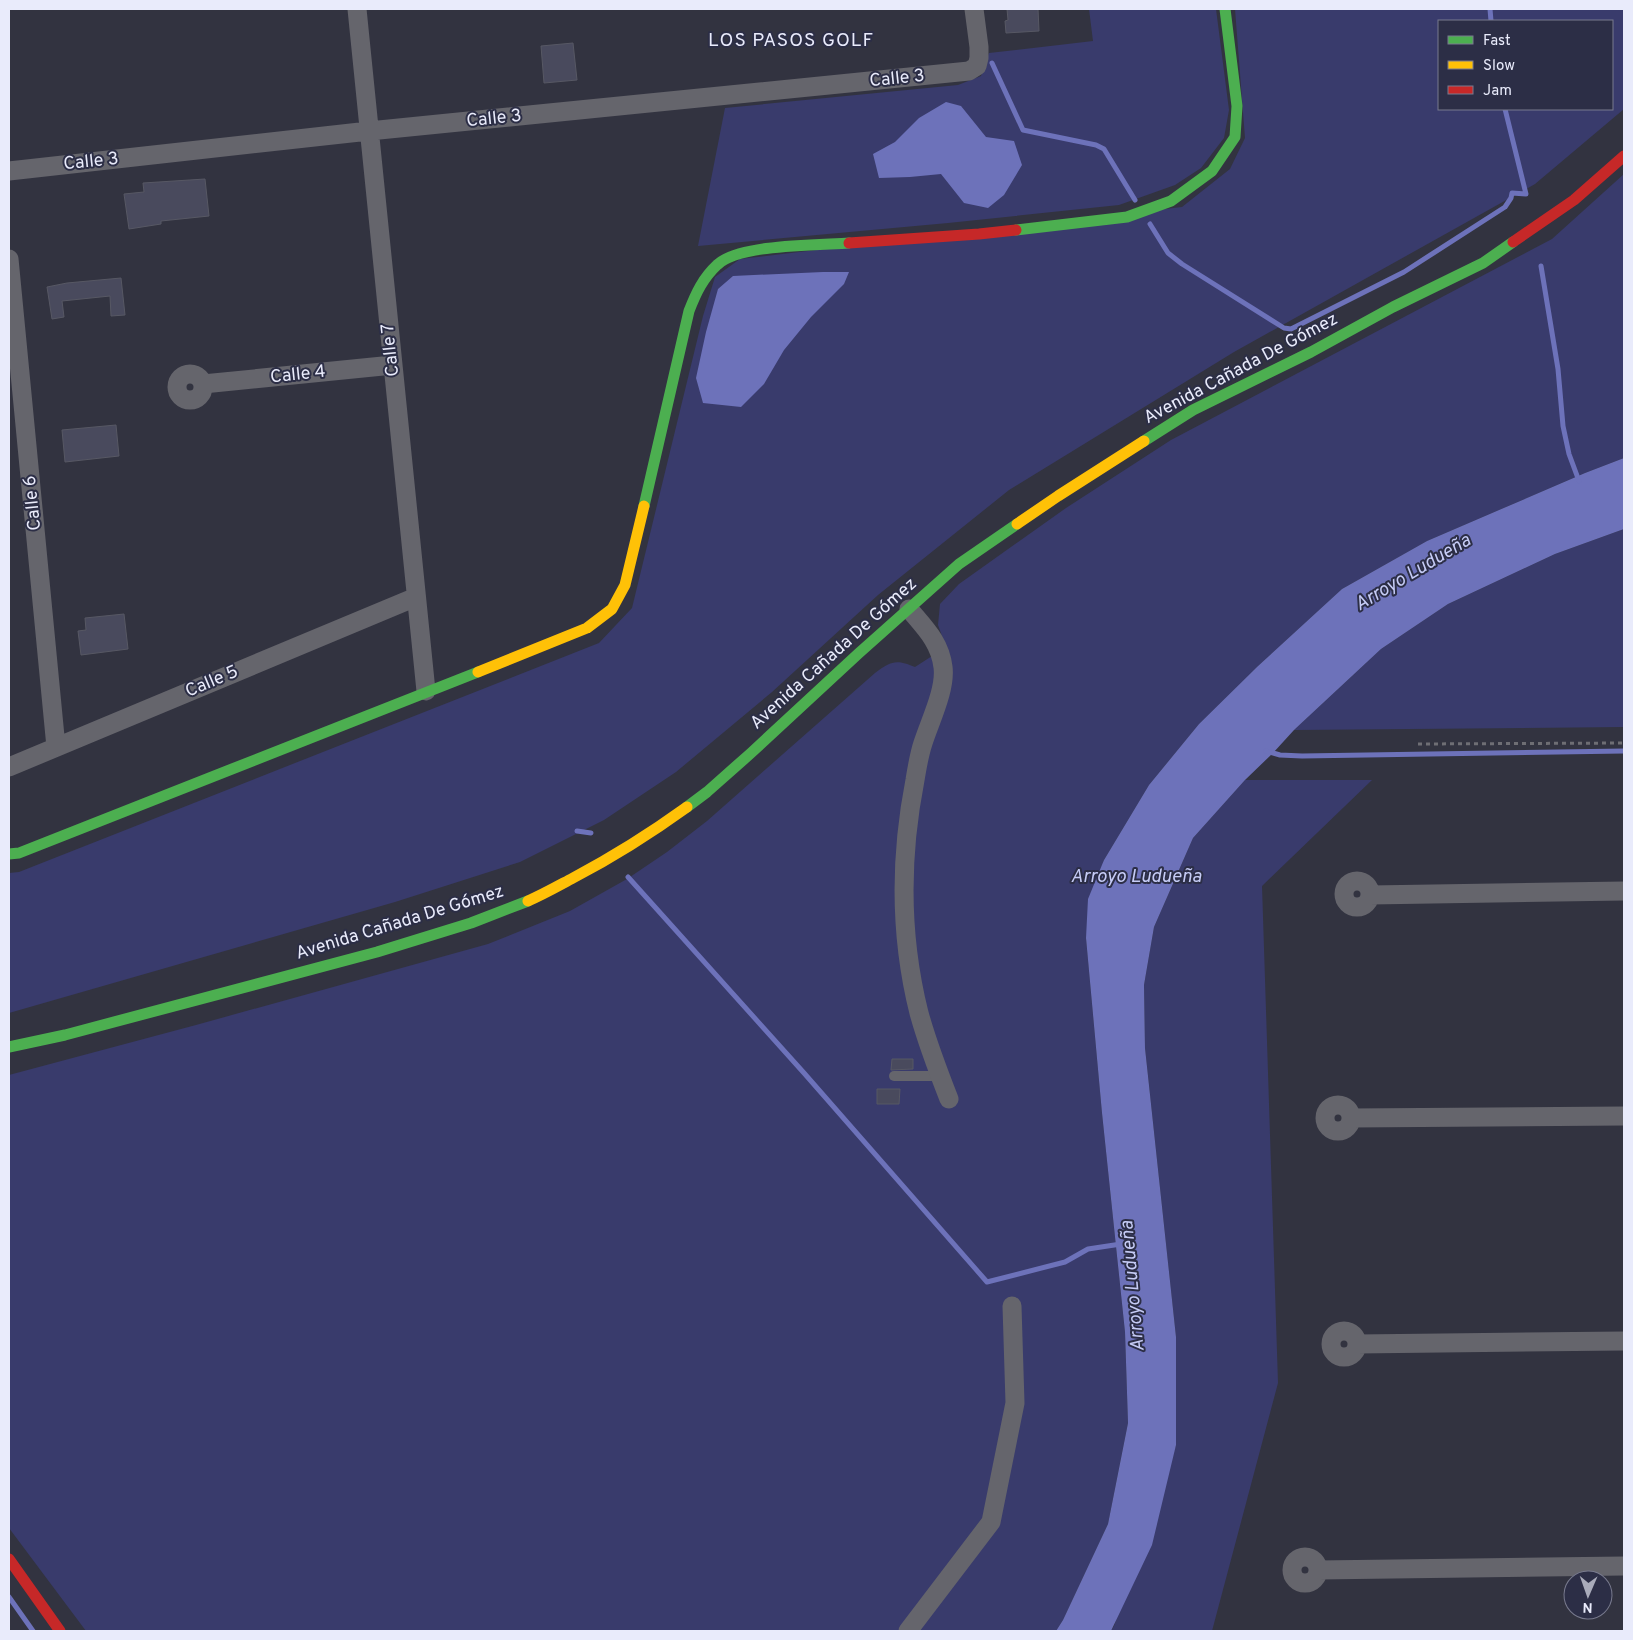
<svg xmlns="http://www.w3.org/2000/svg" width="1633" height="1640" viewBox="0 0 1633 1640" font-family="Overpass,sans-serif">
<rect width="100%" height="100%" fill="#323340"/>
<path fill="#393b6c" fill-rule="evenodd" d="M1089,9H1216L1229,110L1224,138L1201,168L1175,185L1119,205L948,223L698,246L725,108L958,85L981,76L989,53L1093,41Z
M1235,9H1624V109L1535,184L1234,352L1009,490L878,595L772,692L676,772L604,820L520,862L395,902L9,1013V873L19,872L599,643L632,608L703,316L715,277L740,259L1182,207L1230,169L1245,138ZM1439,21H1612V109H1439Z
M1624,174V458L1585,473L1427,541L1342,589L1258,666L1199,724L1149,785L1104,860L1086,938L1102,1113L1125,1332L1128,1423L1108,1524L1063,1620L1056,1631H86L9,1528V1075L196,1025L488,944L570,911L627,879L667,852L707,821L875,673C891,661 896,659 915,667L946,647L938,625L940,604L959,584L1066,508L1171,440L1552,239Z
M1624,529V727L1294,730L1381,649L1448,604L1555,554Z
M1245,780H1372L1262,886L1278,1383L1212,1631H1111L1114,1626L1176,1445V1337L1145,1048L1144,985L1154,927L1193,838Z"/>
<path fill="#6d72ba" d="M946,102L961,106L986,137L1014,141L1022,165L1004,195L988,208L964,203L941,174L910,177L879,178L873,154L895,142L919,118Z
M823,272H849L844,284L811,317L784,350L764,384L741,407L703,403L696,378L706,332L718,289L733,276Z
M1624,458V529L1555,554L1448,604L1381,649L1294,730L1273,753L1245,780L1193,838L1154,927L1144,985L1145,1048L1176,1337V1445L1152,1545L1111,1631H1056L1063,1620L1108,1524L1128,1423L1125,1332L1102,1113L1086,938L1088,899L1104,860L1149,785L1199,724L1258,666L1342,589L1427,541L1585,473Z"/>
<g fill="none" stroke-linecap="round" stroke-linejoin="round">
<path stroke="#6d72ba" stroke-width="5" d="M1490,9L1491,21
M992,63L1023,130L1096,145L1104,149L1135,200
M1150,224L1168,253L1182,264L1284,328L1291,329L1404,272L1505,207L1511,198L1512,193L1526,194L1505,109
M1541,266L1558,369L1563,426L1569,454L1579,481
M1266,751L1280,755L1302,756L1624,751
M577,831L591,833
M628,877L804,1073L987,1282L1065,1262L1088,1249L1121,1244
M9,1597L33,1631"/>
</g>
<path fill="#494a5d" stroke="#575864" d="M1007,9H1038L1039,31L1006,33L1005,21L1008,20Z
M573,43L577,80L544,83L541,46Z
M205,179L209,216L161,221V224L129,229L124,194L144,192L143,183Z
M121,278L125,315L111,316L110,296L62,301L64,317L52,319L47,287L67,283Z
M116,425L119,456L65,462L62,430Z
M124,614L128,649L81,655L78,631L86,630L85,618Z
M892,1059H913V1069L891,1070Z
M877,1089H900L899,1104H877Z"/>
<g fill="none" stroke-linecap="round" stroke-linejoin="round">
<path stroke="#6e6e74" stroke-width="3" stroke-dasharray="4 4" stroke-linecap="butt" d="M1418,744L1624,743"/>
<path stroke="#65656c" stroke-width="10" d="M894,1076H940"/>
<path stroke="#65656c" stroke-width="19" d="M357,9L426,691
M9,171L369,131L969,71L977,66L979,58V47L974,9
M9,259L56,747
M177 387a13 13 0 1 1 26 0a13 13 0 1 1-26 0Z
M203,384L393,365
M909,609C925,628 940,642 943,667C946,689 930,721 923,743C919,755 917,768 915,780C900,857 900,937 919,1013C927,1042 938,1071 949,1099
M9,767L416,597
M1344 894a13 13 0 1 1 26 0a13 13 0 1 1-26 0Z
M1370,895L1624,891
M1325 1118a13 13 0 1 1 26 0a13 13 0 1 1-26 0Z
M1351,1118L1624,1116
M1331 1344a13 13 0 1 1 26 0a13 13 0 1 1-26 0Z
M1357,1344L1624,1341
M1292 1570a13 13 0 1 1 26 0a13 13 0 1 1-26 0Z
M1318,1570L1624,1566
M908,1631L991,1522L1015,1403L1012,1306"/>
<path stroke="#4caf50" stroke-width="11" d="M1016,230L1127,217L1171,201L1212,171L1235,137L1237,106L1225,9
M1144,441L1193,410L1311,352L1393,307L1483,263L1513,242
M644,506L689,311C696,293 703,278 717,265C738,244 819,245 849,243
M687,807L707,792L751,753L859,653L959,564L1017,524
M9,854L19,853L478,672
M9,1047L65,1035L377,952L471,923L528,901"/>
<path stroke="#ffc107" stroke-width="11" d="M1017,524L1058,496L1144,441
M478,672L587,628L612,609L625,585L644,506
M528,901C544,894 558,886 573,878C613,857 651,833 687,807"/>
<path stroke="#c62828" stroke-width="11" d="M1513,242L1574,200L1624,156
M849,243L979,234L1016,230
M9,1559L60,1631"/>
</g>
<g text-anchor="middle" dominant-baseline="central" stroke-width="4" stroke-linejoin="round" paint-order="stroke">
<g font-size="18" fill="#e9ebfb" stroke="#2c2e46">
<text transform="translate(897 79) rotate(-6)">Calle 3</text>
<text transform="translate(494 119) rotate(-6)">Calle 3</text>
<text transform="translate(91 162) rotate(-6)">Calle 3</text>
<text transform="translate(391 350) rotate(-96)">Calle 7</text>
<text transform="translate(1241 369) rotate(-28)">Avenida Cañada De Gómez</text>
<text transform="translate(298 375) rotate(-6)">Calle 4</text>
<text transform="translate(33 503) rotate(-96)">Calle 6</text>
<text transform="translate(834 654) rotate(-42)">Avenida Cañada De Gómez</text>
<text transform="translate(212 682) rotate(-23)">Calle 5</text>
<text transform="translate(400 923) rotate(-17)">Avenida Cañada De Gómez</text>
</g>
<g font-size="19" letter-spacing="1" fill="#e9ebfb" stroke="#2c2e46">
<text x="791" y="41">LOS PASOS GOLF</text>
</g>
<g font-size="19" font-style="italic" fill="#c6ccf6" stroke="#2c2e46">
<text transform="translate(1413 573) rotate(-31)">Arroyo Ludueña</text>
<text x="1136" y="877">Arroyo Ludueña</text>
<text transform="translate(1133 1286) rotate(-95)">Arroyo Ludueña</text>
</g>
</g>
<rect width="1633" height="1640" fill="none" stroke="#e9ebfb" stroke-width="20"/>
<rect x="1438" y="20" width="175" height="90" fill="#2c2e46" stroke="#787a8e"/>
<rect x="1448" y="36" width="25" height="8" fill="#4caf50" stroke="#787a8e"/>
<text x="1483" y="45" font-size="15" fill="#e9ebfb">Fast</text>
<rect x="1448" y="61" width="25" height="8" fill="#ffc107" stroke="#787a8e"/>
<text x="1483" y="70" font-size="15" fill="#e9ebfb">Slow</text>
<rect x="1448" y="86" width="25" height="8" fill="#c62828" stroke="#787a8e"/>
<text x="1483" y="95" font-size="15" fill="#e9ebfb">Jam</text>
<g transform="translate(1588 1595) rotate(182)"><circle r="24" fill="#2c2e46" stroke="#787a8e"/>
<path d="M0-4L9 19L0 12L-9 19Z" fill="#a9abba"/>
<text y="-8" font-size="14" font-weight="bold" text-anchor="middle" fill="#e9ebfb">N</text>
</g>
</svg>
